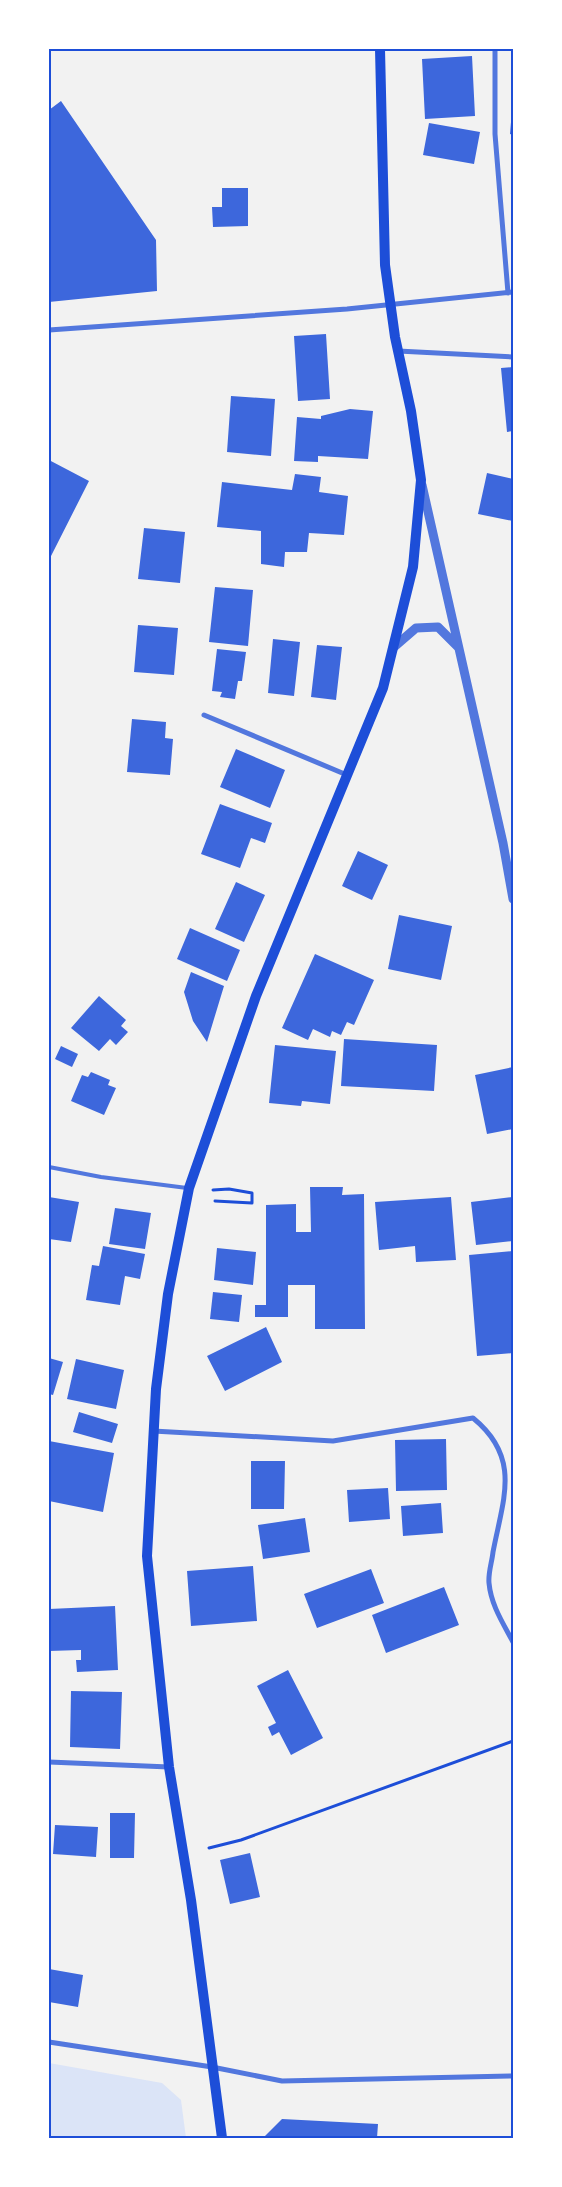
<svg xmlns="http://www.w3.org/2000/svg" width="562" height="2187" viewBox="0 0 562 2187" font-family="Commissioner,sans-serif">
<rect width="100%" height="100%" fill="#f2f2f2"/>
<path fill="#dbe4f7" d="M49,2063L162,2083L181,2100L186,2138H49Z"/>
<path fill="#3d67dc" d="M472,56L475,116L425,119L422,59Z
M61,101L156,240L157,291L49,302V110Z
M512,110H513V135L510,134Z
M429,123L480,132L474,164L423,155Z
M222,188H248V226L213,227L212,207H222Z
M326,334L330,399L298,401L294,336Z
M513,367V431L507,432L501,368Z
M231,396L275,399L271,456L227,452Z
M350,409L373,411L368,459L318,456V462L294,461L297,417L321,419V416Z
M49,460L89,481L49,560Z
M487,473L513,479V521L478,514Z
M295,474L321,477L319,492L348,496L344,535L309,533L307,552H285L284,567L261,564V531L217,527L222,482L292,490Z
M144,528L185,532L180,583L138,579Z
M215,587L253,590L248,646L209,642Z
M138,625L178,628L174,675L134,672Z
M273,639L300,642L294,696L268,693Z
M317,645L342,647L336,700L311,697Z
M217,649L246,652L242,681H238L235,699L220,697L222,692L212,691Z
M132,719L166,722L165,738L173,739L170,775L127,772Z
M236,749L285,770L270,808L220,787Z
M220,804L272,823L265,843L251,838L240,868L201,854Z
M358,851L388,865L372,900L342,886Z
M236,882L265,895L244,942L215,929Z
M399,915L452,926L441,980L388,969Z
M190,928L240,950L227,981L177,959Z
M315,954L374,980L354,1025L347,1022L341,1035L332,1031L330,1037L313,1029L308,1040L282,1028Z
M191,972L224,986L207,1042L193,1021L184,992Z
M99,996L126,1020L121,1026L128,1032L116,1045L110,1039L99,1051L71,1028Z
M344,1039L437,1045L434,1091L341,1086Z
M275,1045L336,1051L330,1104L302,1101L301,1106L269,1103Z
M61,1046L78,1054L72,1067L55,1059Z
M513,1067V1129L487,1134L475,1075Z
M91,1072L110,1080L108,1085L116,1088L104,1115L71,1101L82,1075L88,1077Z
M310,1187H343L342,1195L364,1194L365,1329H315V1285H288V1317H255V1305H266V1205L296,1204V1232H311Z
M49,1197L79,1202L71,1242L49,1239Z
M451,1197L456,1260L416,1262L415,1246L379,1250L375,1202Z
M513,1197V1241L476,1245L471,1202Z
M115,1208L151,1213L145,1249L109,1244Z
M103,1246L145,1254L140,1279L125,1276L120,1305L86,1300L92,1265L99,1266Z
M217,1248L256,1252L253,1285L214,1280Z
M513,1251V1353L477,1356L469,1255Z
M213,1292L242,1295L239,1322L210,1319Z
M266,1327L282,1362L225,1391L207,1356Z
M49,1358L63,1362L53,1395L49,1394Z
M76,1359L124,1370L116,1409L67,1399Z
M79,1412L118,1424L112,1443L73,1432Z
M446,1439L447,1490L396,1491L395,1440Z
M49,1441L114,1453L103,1512L49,1501Z
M251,1461H285L284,1509H251Z
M388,1488L390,1519L349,1522L347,1490Z
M441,1503L443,1533L403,1536L401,1506Z
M305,1518L310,1552L263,1559L258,1525Z
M253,1566L257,1621L191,1626L187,1571Z
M371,1569L384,1603L317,1628L304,1594Z
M444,1587L459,1625L386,1653L372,1615Z
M115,1606L118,1670L77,1672L76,1660H81V1650L49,1651V1609Z
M288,1670L323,1738L291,1755L279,1732L272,1736L268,1727L276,1723L257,1686Z
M71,1691L122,1692L120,1749L70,1747Z
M110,1813H135L134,1858H110Z
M55,1825L98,1827L96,1857L53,1854Z
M250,1853L260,1897L230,1904L220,1860Z
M49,1969L83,1975L78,2007L49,2002Z
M282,2119L378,2124L377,2138H263Z"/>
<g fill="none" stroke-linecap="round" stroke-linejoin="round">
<path stroke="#1d4ed8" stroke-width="3" d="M213,1190L229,1189L252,1193V1203L215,1201
M209,1848L241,1840L513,1741"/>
<path stroke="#5277de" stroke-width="4" d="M49,1167L101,1177L187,1188"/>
<path stroke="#5277de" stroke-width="5" d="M495,49V134L508,293
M49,330L347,309L513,292
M398,351L513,357
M204,715L347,775
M153,1431L333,1441L473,1418C522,1458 503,1499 493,1552C492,1562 488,1573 489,1583C491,1605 503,1623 513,1642
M49,1762L169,1767
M49,2042L212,2067L282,2081L513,2076"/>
<path stroke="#5277de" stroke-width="9" d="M422,485L503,843L513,899
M394,647L416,628L438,627L458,647"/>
<path stroke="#1d4ed8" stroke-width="10" d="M222,2138L191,1900L169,1767L147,1556L156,1389L168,1294L189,1188L256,996L383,688L413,567L421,480L411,411L395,337L385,265L380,49"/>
</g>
<rect width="562" height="2187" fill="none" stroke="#ffffff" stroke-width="100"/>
<rect x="50" y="50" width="462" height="2087" fill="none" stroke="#1d4ed8" stroke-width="2"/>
</svg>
